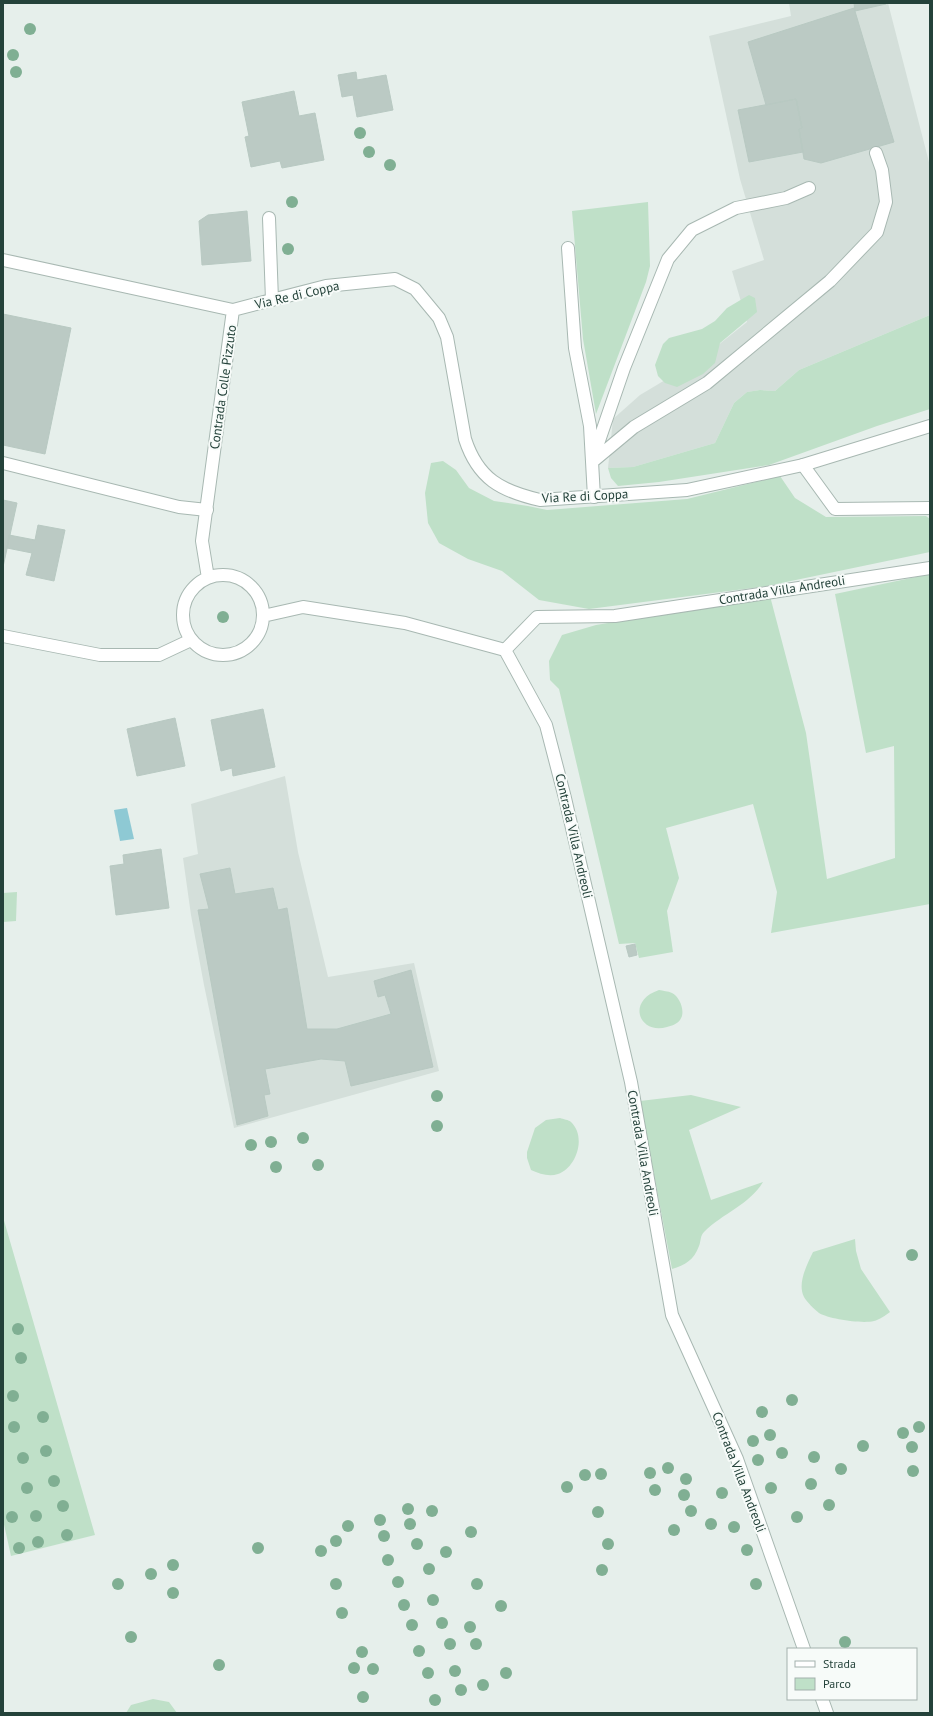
<svg xmlns="http://www.w3.org/2000/svg" width="933" height="1716" viewBox="0 0 933 1716" font-family="'PT Sans',sans-serif">
<rect width="100%" height="100%" fill="#e6efeb"/>
<path fill="#d4dfda" d="M789,3H888L930,166V315L799,370L775,391L760,390L747,392L734,403L715,443L633,467L608,468L613,419L640,395L702,358L747,322L732,271L764,260L740,179L709,36L791,16Z
M285,776L298,852L328,977L414,963L439,1071L234,1128L204,985L191,915L183,858L198,854L191,804Z"/>
<path fill="#bfe0c8" d="M648,202L650,266L646,282L596,414L583,339L572,211Z
M749,295L755,298L757,312L720,343L715,363L703,374L677,387L665,383L658,376L655,365L663,344L669,338L702,329L715,321L727,308Z
M930,315V409L877,426L769,465L659,482L618,486L611,478L608,468L633,467L715,443L734,403L747,392L760,390L775,391L799,370Z
M443,461L456,470L469,488L494,501L528,506L547,510L687,499L780,476L795,498L826,517L926,516L930,519V552L767,586L589,609L539,600L502,571L468,559L439,543L428,523L425,493L431,463Z
M930,574V904L771,933L777,892L753,804L666,828L679,878L667,911L673,952L639,958L635,943L619,944L559,689L550,680L549,661L562,635L596,625L770,596L806,733L827,879L895,858L894,746L866,753L835,594Z
M17,892L16,921L3,922V893Z
M659,990C663,991 668,991 672,993C680,997 686,1012 680,1020C677,1024 671,1026 667,1027C639,1035 626,1001 659,990Z
M691,1095L741,1107L689,1130L711,1200L763,1182C749,1205 723,1213 704,1232C700,1236 701,1241 699,1246C694,1260 685,1265 672,1269L640,1101Z
M560,1118C563,1119 569,1120 571,1122C587,1137 576,1168 558,1174C549,1177 540,1174 531,1170L527,1158V1152L535,1128L546,1120Z
M3,1217L95,1535L11,1556L3,1520Z
M855,1239L856,1251L861,1269L890,1312C886,1315 879,1320 874,1321C862,1324 829,1319 819,1313C815,1310 806,1301 804,1297C797,1283 807,1265 813,1252Z
M153,1699L169,1702L177,1713H126L131,1705Z"/>
<path fill="#8ec9d4" d="M127,808L134,839L120,841L114,810Z"/>
<path fill="#bbcac4" stroke="#b8c9c2" d="M854,3H885L886,4L855,11Z
M854,8L894,142L821,163L804,159L799,129L802,128L796,99L766,105L748,42Z
M356,72L357,80L386,75L393,110L357,117L353,95L342,97L338,75Z
M294,91L299,116L315,113L324,160L282,168L280,161L251,167L245,137L249,136L242,102Z
M796,99L802,128L799,129L803,152L749,162L738,110Z
M247,211L251,261L202,265L199,221L208,215Z
M3,314L71,328L45,454L3,445Z
M3,500L17,503L3,567Z
M38,525L65,530L54,581L26,575L32,553L7,548L9,535L35,540Z
M263,709L275,767L233,776L232,768L221,771L211,720Z
M175,718L185,766L137,776L127,729Z
M161,849L169,908L116,915L110,866L124,864L123,855Z
M230,868L235,894L273,888L278,910L287,908L307,1029H337L391,1014L385,995L378,997L374,981L411,970L433,1067L351,1086L345,1061L321,1059L265,1069L270,1094L264,1095L268,1116L237,1125L198,910L209,909L200,874Z
M635,944L637,955L629,957L626,946Z"/>
<g fill="none" stroke-linecap="round" stroke-linejoin="round">
<g stroke="#a8b8b2" stroke-width="14">
<path id="service" d="M269,218L272,300
M568,248L575,348L590,426L594,497
M592,461L624,368L668,259L692,230L736,208L786,198L809,188
M592,462L634,427L707,383L830,281L877,232L886,202L882,170L876,153
M3,463L179,507L207,510
M803,465L835,509L930,508"/>
</g>
<g stroke="#a8b8b2" stroke-width="14">
<path id="minor" d="M3,260L233,310L202,541L208,578
M233,310L326,286L395,279L415,289L439,318L447,337L465,439C478,479 501,491 540,500L687,490L803,465L930,426
M183 615a40 40 0 1 1 80 0a40 40 0 1 1-80 0Z
M263,616L303,607L405,623L505,650L546,725L565,798L631,1082L672,1315L737,1459L804,1649
M3,636L100,655H159L191,640
M505,650L537,617L615,616L930,568
M822,1699L827,1713"/>
</g>
<use href="#service" stroke="#fff" stroke-width="12"/>
<use href="#minor" stroke="#fff" stroke-width="12"/>
</g>
<g fill="#80af93">
<circle cx="30" cy="29" r="6"/>
<circle cx="13" cy="55" r="6"/>
<circle cx="16" cy="72" r="6"/>
<circle cx="360" cy="133" r="6"/>
<circle cx="369" cy="152" r="6"/>
<circle cx="390" cy="165" r="6"/>
<circle cx="292" cy="202" r="6"/>
<circle cx="288" cy="249" r="6"/>
<circle cx="223" cy="617" r="6"/>
<circle cx="437" cy="1096" r="6"/>
<circle cx="437" cy="1126" r="6"/>
<circle cx="303" cy="1138" r="6"/>
<circle cx="271" cy="1142" r="6"/>
<circle cx="251" cy="1145" r="6"/>
<circle cx="318" cy="1165" r="6"/>
<circle cx="276" cy="1167" r="6"/>
<circle cx="912" cy="1255" r="6"/>
<circle cx="18" cy="1329" r="6"/>
<circle cx="21" cy="1358" r="6"/>
<circle cx="13" cy="1396" r="6"/>
<circle cx="792" cy="1400" r="6"/>
<circle cx="762" cy="1412" r="6"/>
<circle cx="43" cy="1417" r="6"/>
<circle cx="14" cy="1427" r="6"/>
<circle cx="919" cy="1427" r="6"/>
<circle cx="903" cy="1433" r="6"/>
<circle cx="770" cy="1435" r="6"/>
<circle cx="753" cy="1441" r="6"/>
<circle cx="863" cy="1446" r="6"/>
<circle cx="912" cy="1447" r="6"/>
<circle cx="46" cy="1451" r="6"/>
<circle cx="782" cy="1453" r="6"/>
<circle cx="814" cy="1457" r="6"/>
<circle cx="23" cy="1458" r="6"/>
<circle cx="758" cy="1460" r="6"/>
<circle cx="668" cy="1468" r="6"/>
<circle cx="841" cy="1469" r="6"/>
<circle cx="913" cy="1471" r="6"/>
<circle cx="650" cy="1473" r="6"/>
<circle cx="601" cy="1474" r="6"/>
<circle cx="585" cy="1475" r="6"/>
<circle cx="686" cy="1479" r="6"/>
<circle cx="54" cy="1481" r="6"/>
<circle cx="811" cy="1484" r="6"/>
<circle cx="567" cy="1487" r="6"/>
<circle cx="27" cy="1488" r="6"/>
<circle cx="771" cy="1488" r="6"/>
<circle cx="655" cy="1490" r="6"/>
<circle cx="722" cy="1493" r="6"/>
<circle cx="684" cy="1495" r="6"/>
<circle cx="829" cy="1505" r="6"/>
<circle cx="63" cy="1506" r="6"/>
<circle cx="408" cy="1509" r="6"/>
<circle cx="432" cy="1511" r="6"/>
<circle cx="691" cy="1511" r="6"/>
<circle cx="598" cy="1512" r="6"/>
<circle cx="36" cy="1516" r="6"/>
<circle cx="12" cy="1517" r="6"/>
<circle cx="797" cy="1517" r="6"/>
<circle cx="380" cy="1520" r="6"/>
<circle cx="410" cy="1524" r="6"/>
<circle cx="711" cy="1524" r="6"/>
<circle cx="348" cy="1526" r="6"/>
<circle cx="734" cy="1527" r="6"/>
<circle cx="674" cy="1530" r="6"/>
<circle cx="471" cy="1532" r="6"/>
<circle cx="67" cy="1535" r="6"/>
<circle cx="384" cy="1536" r="6"/>
<circle cx="336" cy="1541" r="6"/>
<circle cx="38" cy="1542" r="6"/>
<circle cx="417" cy="1544" r="6"/>
<circle cx="608" cy="1544" r="6"/>
<circle cx="19" cy="1548" r="6"/>
<circle cx="258" cy="1548" r="6"/>
<circle cx="747" cy="1550" r="6"/>
<circle cx="321" cy="1551" r="6"/>
<circle cx="446" cy="1552" r="6"/>
<circle cx="388" cy="1560" r="6"/>
<circle cx="173" cy="1565" r="6"/>
<circle cx="429" cy="1569" r="6"/>
<circle cx="602" cy="1570" r="6"/>
<circle cx="151" cy="1574" r="6"/>
<circle cx="398" cy="1582" r="6"/>
<circle cx="118" cy="1584" r="6"/>
<circle cx="336" cy="1584" r="6"/>
<circle cx="477" cy="1584" r="6"/>
<circle cx="756" cy="1584" r="6"/>
<circle cx="173" cy="1593" r="6"/>
<circle cx="433" cy="1600" r="6"/>
<circle cx="404" cy="1605" r="6"/>
<circle cx="501" cy="1606" r="6"/>
<circle cx="342" cy="1613" r="6"/>
<circle cx="442" cy="1623" r="6"/>
<circle cx="412" cy="1625" r="6"/>
<circle cx="470" cy="1627" r="6"/>
<circle cx="131" cy="1637" r="6"/>
<circle cx="845" cy="1642" r="6"/>
<circle cx="450" cy="1644" r="6"/>
<circle cx="476" cy="1644" r="6"/>
<circle cx="419" cy="1651" r="6"/>
<circle cx="362" cy="1652" r="6"/>
<circle cx="219" cy="1665" r="6"/>
<circle cx="354" cy="1668" r="6"/>
<circle cx="373" cy="1669" r="6"/>
<circle cx="455" cy="1671" r="6"/>
<circle cx="428" cy="1673" r="6"/>
<circle cx="506" cy="1673" r="6"/>
<circle cx="483" cy="1685" r="6"/>
<circle cx="461" cy="1690" r="6"/>
<circle cx="363" cy="1697" r="6"/>
<circle cx="435" cy="1700" r="6"/>
</g>
<g text-anchor="middle" dominant-baseline="central" stroke-width="4" stroke-linejoin="round" paint-order="stroke">
<g font-size="13" fill="#24423a" stroke="#f7fbf9">
<text transform="translate(297 295) rotate(-13)">Via Re di Coppa</text>
<text transform="translate(223 387) rotate(-82)">Contrada Colle Pizzuto</text>
<text transform="translate(585 496) rotate(-3)">Via Re di Coppa</text>
<text transform="translate(782 590) rotate(-9)">Contrada Villa Andreoli</text>
<text transform="translate(574 836) rotate(77)">Contrada Villa Andreoli</text>
<text transform="translate(643 1153) rotate(80)">Contrada Villa Andreoli</text>
<text transform="translate(739 1472) rotate(69)">Contrada Villa Andreoli</text>
</g>
</g>
<rect width="933" height="1716" fill="none" stroke="#24423a" stroke-width="8"/>
<rect x="787" y="1648" width="130" height="52" fill="#f7fbf9" stroke="#a3b1ad"/>
<rect x="795" y="1661" width="20" height="6" fill="#ffffff" stroke="#a3b1ad"/>
<text x="823" y="1668" font-size="12" fill="#24423a">Strada</text>
<rect x="795" y="1678" width="20" height="12" fill="#bfe0c8" stroke="#a3b1ad"/>
<text x="823" y="1688" font-size="12" fill="#24423a">Parco</text>
</svg>
